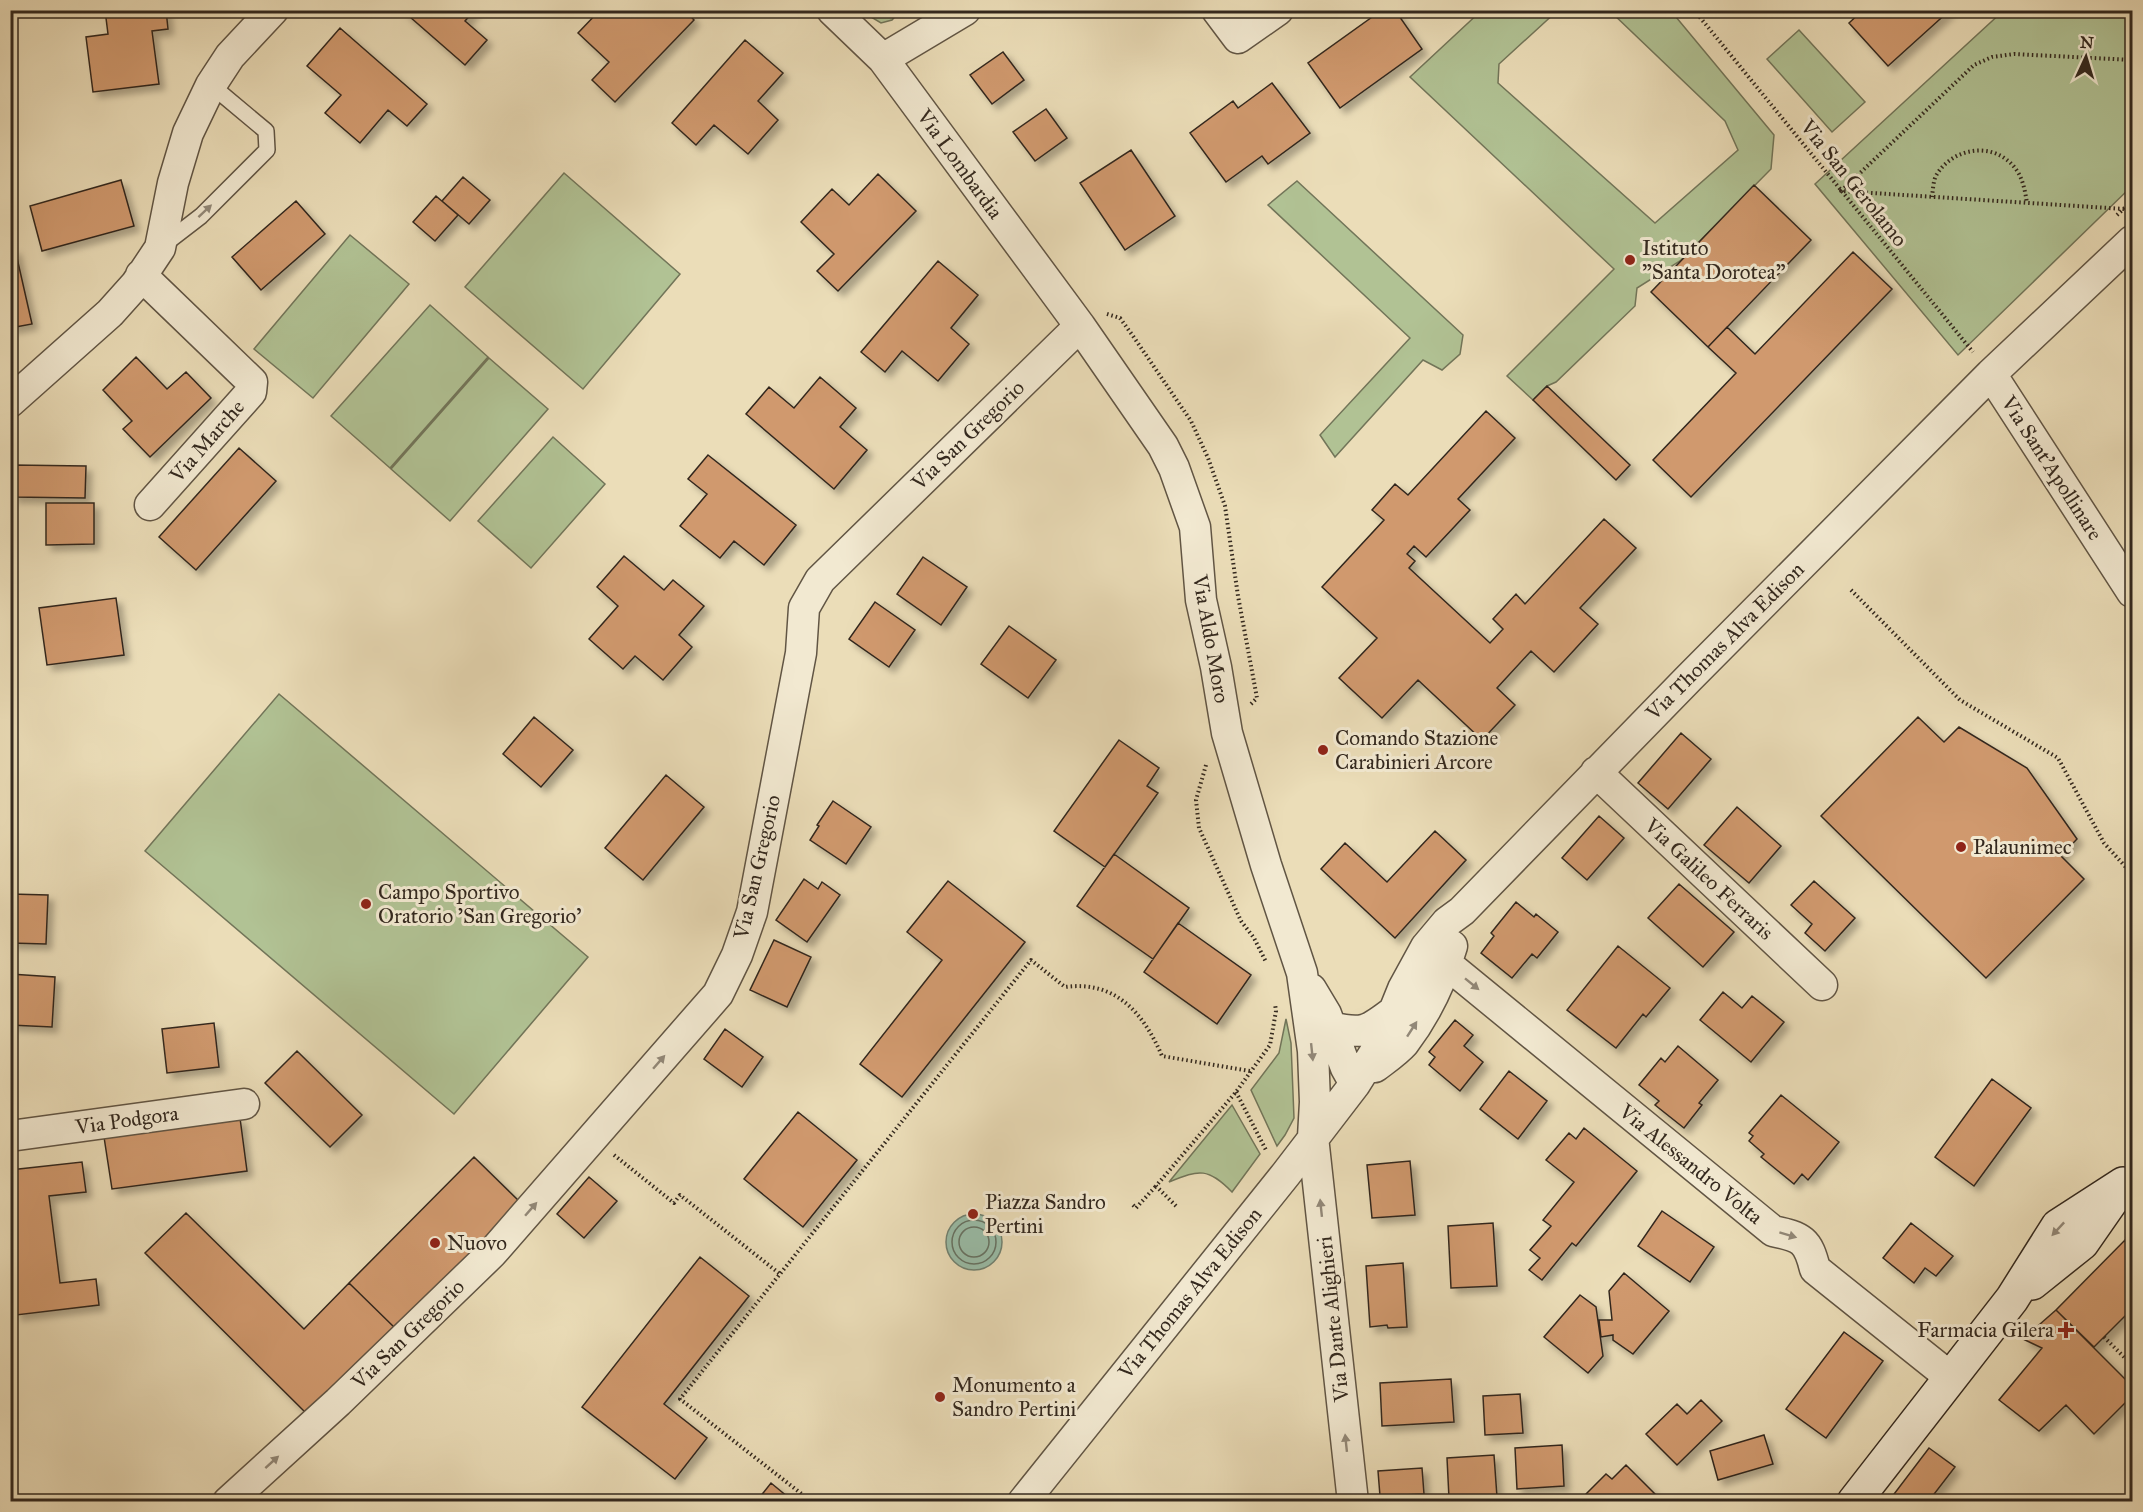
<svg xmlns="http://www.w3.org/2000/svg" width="2143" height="1512" viewBox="0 0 2143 1512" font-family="'IM FELL Great Primer',serif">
<defs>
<filter id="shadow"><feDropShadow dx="5.5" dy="5.5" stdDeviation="3" flood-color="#0004"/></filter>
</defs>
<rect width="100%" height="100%" fill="#ebddb8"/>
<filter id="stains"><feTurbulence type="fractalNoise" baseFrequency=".00333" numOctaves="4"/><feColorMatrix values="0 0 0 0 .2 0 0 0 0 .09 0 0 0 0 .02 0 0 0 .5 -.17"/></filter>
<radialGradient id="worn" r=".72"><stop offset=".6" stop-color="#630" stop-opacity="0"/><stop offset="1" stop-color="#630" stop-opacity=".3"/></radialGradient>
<path fill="#b1c294" stroke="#727559" stroke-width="1.5" d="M1482,10L1557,11L1499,64L1498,83L1655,223L1738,150L1725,121L1610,11H1671L1774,135L1771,169L1680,261L1637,288L1635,306L1556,382L1547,386L1533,400L1507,376L1614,269L1410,77Z
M861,11H900L892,20L881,23Z
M2003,11H2132V186L1958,355L1815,184Z
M1799,30L1865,102L1832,132L1767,59Z
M564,173L680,274L583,389L465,287Z
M1297,181L1463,335L1460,354L1442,370L1423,360L1335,457L1320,435L1410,338L1268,205Z
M350,235L409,284L313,398L254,349Z
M430,305L488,357L390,468L331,416Z
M489,358L548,409L450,521L391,469Z
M553,437L605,484L531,568L478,521Z
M279,694L588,957L454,1114L145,851Z
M1286,1019L1291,1043L1294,1118L1285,1135L1277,1146L1251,1090L1279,1053Z
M1232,1105L1260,1154L1232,1192C1208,1168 1200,1169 1169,1182Z"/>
<path fill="#99bda8" stroke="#708171" stroke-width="1.5" d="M946 1242a28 28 0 1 1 56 0a28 28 0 1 1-56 0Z"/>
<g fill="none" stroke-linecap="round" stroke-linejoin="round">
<path stroke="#667263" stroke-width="1.5" d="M952 1242a22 22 0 1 1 44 0a22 22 0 1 1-44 0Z
M959 1242a15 15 0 1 1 30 0a15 15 0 1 1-30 0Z"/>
</g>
<path fill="#d0996e" stroke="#33281e" stroke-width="1.5" filter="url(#shadow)" d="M105,10H166L168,29L152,31L159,84L93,92L86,37L108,34Z
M402,10H475L465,21L487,40L465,65Z
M600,10H624L627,14L630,10H685L694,20L615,102L592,80L609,62L578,33Z
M1382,10H1395L1422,49L1340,108L1308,63Z
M1863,10H1950L1888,66L1849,23Z
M340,28L427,104L407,126L388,110L360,143L325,113L341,95L307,66Z
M745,40L783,73L758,101L778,120L748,154L714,125L696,145L672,123Z
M1003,52L1024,80L992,104L970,75Z
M1272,83L1310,133L1268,164L1262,156L1226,182L1190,133L1233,101L1238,108Z
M1046,109L1067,138L1035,161L1013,132Z
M1131,150L1175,216L1125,250L1080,183Z
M878,174L916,211L838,291L817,271L834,254L801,222L832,189L849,205Z
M463,177L490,200L469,224L442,201Z
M121,180L134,226L42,251L30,206Z
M1754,185L1811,240L1708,347L1651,292Z
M436,196L458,215L435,241L413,222Z
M296,201L325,234L261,290L232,257Z
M15,249L32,324L10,328V250Z
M1853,252L1892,289L1691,497L1653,460L1736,373L1708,347L1727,327L1755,354Z
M938,261L978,295L951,328L969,344L938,381L902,351L885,372L861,352Z
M136,357L167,389L186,372L211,398L150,457L123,429L132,421L103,390Z
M820,377L856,408L840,427L867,450L834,489L746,414L769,387L794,408Z
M1547,386L1630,465L1616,480L1533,400Z
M1486,411L1515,438L1458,499L1470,510L1426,557L1414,546L1407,554L1415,561L1409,568L1490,643L1503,629L1493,619L1516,594L1525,604L1604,519L1636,548L1580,608L1598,624L1554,672L1531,651L1497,688L1515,705L1482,740L1418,680L1382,718L1339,678L1377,638L1322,587L1384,520L1372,510L1395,484L1408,495Z
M239,448L276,481L196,570L159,537Z
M708,455L796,525L764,565L734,541L720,558L680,526L707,494L688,479Z
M13,465L86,466L85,498L12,497Z
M46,503H94V544L46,545Z
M624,556L664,590L673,580L704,606L679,635L692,647L663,680L635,656L623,669L589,639L618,606L597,587Z
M923,557L967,587L941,625L897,594Z
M116,598L124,655L47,665L39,608Z
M875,602L915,630L889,667L849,639Z
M1009,626L1056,660L1028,698L981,664Z
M534,717L573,750L541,787L503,754Z
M1918,717L1944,742L1959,727L2027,768L2077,839L2061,856L2084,879L1986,978L1821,816Z
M1681,733L1711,759L1668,809L1638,783Z
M1119,740L1159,768L1147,786L1158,793L1105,867L1054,831Z
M666,775L704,807L643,880L605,848Z
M833,801L871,827L846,864L810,840L819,826L817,825Z
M1737,807L1781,846L1749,883L1704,845Z
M1599,816L1624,838L1587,880L1562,858Z
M1435,831L1466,860L1395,938L1321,869L1345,843L1387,882Z
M1114,854L1189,908L1153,959L1077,906Z
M804,879L818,889L822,882L840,895L807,942L776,920Z
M948,881L1025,942L902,1097L860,1064L942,960L907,932Z
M1814,881L1855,918L1825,951L1805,933L1812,924L1791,905Z
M1679,884L1734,932L1703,967L1648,918Z
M10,894L48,895L46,944L10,943Z
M1516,902L1534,917L1536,914L1558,932L1537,958L1532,954L1512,978L1481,953L1494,936L1491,933Z
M1178,923L1251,975L1217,1024L1144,972Z
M774,940L811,957L787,1007L750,990Z
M1618,946L1670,988L1646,1017L1643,1014L1616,1048L1567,1010Z
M10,974L55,977L52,1027L10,1025Z
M1723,992L1742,1008L1752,996L1784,1022L1751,1062L1700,1020Z
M1455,1020L1473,1035L1464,1046L1483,1062L1460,1091L1429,1065L1435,1057L1429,1052Z
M214,1023L219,1067L167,1073L162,1029Z
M725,1029L763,1057L742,1087L704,1059Z
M1678,1046L1718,1080L1699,1103L1702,1105L1684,1128L1655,1105L1659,1101L1639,1085L1661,1058L1665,1062Z
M297,1051L362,1115L330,1147L265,1083Z
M1509,1071L1547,1101L1518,1139L1480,1109Z
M1992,1079L2031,1108L1974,1186L1935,1157Z
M1781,1095L1839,1142L1808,1180L1802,1174L1794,1184L1761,1157L1764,1154L1749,1141L1753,1136L1749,1133Z
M798,1112L857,1160L803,1227L744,1179Z
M240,1118L247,1171L112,1189L104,1137Z
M1584,1128L1637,1171L1576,1246L1572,1243L1542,1280L1529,1270L1540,1258L1530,1250L1551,1226L1543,1220L1574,1182L1546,1160L1569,1133L1576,1139Z
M474,1157L522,1204L397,1330L349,1283Z
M1410,1161L1415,1215L1372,1218L1367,1165Z
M82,1162L86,1192L49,1196L60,1283L96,1279L99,1305L16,1315L10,1270V1170Z
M589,1177L617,1201L584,1238L557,1214Z
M1662,1211L1714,1247L1690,1282L1638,1246Z
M186,1213L304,1329L349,1283L397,1330L310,1417L145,1253Z
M1493,1223L1497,1286L1451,1288L1448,1226Z
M1911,1223L1953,1256L1936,1276L1925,1268L1914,1283L1883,1258Z
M2132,1232V1248L2125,1240Z
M2125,1240L2132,1248V1309L2094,1347L2056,1310Z
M700,1257L749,1296L664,1404L707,1438L675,1479L582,1407Z
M1403,1263L1407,1327L1388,1328L1387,1325L1370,1327L1366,1266Z
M1624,1273L1669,1311L1633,1354L1613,1340V1335L1601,1337L1599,1320H1612L1609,1291Z
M1580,1295L1596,1307L1603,1356L1588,1373L1544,1337Z
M2056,1310L2132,1386V1396L2094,1434L2066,1405L2039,1431L1999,1400L2042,1348L2023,1339Z
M1844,1332L1883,1361L1826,1438L1786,1409Z
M1451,1379L1454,1422L1382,1426L1380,1383Z
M1520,1394L1523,1433L1485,1435L1483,1396Z
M1701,1400L1722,1421L1677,1465L1646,1434L1677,1404L1687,1414Z
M1764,1435L1773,1464L1718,1480L1710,1451Z
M1562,1445L1564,1486L1517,1489L1515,1448Z
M1929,1448L1955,1467L1928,1502H1888Z
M1494,1455L1497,1497L1449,1498L1447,1458Z
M1626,1465L1655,1494L1647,1502H1578L1606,1474L1612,1479Z
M1422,1468L1424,1494L1380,1496L1378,1471Z
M771,1483L794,1502H756Z"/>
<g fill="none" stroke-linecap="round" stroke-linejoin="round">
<g stroke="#615544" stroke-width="18">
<path id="lane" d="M162,246L201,216L267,150L266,131L211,85"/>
</g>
<g stroke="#615544" stroke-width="33">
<path id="street" d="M832,10L883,59L1080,326L1163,446L1174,468L1195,527L1201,600L1216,667L1227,733L1266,865L1302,973L1313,1051L1315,1102L1313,1137L1353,1502
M1217,10L1238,38L1278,10
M883,59L965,10
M141,275L252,382L251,392L150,505
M1991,374L2132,592
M10,402L110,313L136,284L160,248L173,183L188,133L211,85L230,56L273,10
M1596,772L1822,985
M1426,947L1773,1231C1802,1237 1808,1240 1815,1269L1950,1377
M1311,989L1326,1014L1346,1068L1355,1084
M1331,1027C1363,1035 1368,1031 1394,1011
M1375,1067C1384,1060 1396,1052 1404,1043C1426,1014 1442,980 1452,946
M10,1136L244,1104
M228,1502L338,1402L492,1253L718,994L737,955L752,912L801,653L804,608L820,580L1080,326
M1023,1502L1286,1174L1355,1084L1382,1041L1403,989L1426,947L1447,922L1462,911L1689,678L1991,374L2132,241"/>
</g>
<g stroke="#33281e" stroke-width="36">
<path id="secondary" d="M2032,1283L2082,1243L2114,1197
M1854,1502L2012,1299L2058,1226L2123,1184"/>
</g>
<path stroke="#33281e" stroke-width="4" stroke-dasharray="1.5 3" stroke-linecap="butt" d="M1694,10L1973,352
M1932,197C1933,190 1933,180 1937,174C1954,147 1994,141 2015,168C2023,178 2025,191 2027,203
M2124,209L1841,191L1974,65L1992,57L2014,54L2132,60
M2117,215L2132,201
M1107,314L1120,318L1133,336L1191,421L1208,458L1225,506L1238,596L1257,698L1251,704
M1851,590L1960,700L2058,758L2104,843L2132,874
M1206,765L1196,800L1199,828L1241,921L1254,938L1266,962
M1236,1092L1267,1152
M614,1155L674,1203L680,1195L780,1274
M1133,1205L1136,1208L1156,1186
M1176,1206L1156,1186L1236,1092L1270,1045L1276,1011L1275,1004
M2104,1337L2132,1365
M812,1502L680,1399L1031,960L1065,987C1116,980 1144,1014 1162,1056L1250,1071"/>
<use href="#lane" stroke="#f2e9d1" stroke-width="15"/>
<use href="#street" stroke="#f2e9d1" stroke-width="30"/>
<use href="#secondary" stroke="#f2e9d1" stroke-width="33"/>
</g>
<defs><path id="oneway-solid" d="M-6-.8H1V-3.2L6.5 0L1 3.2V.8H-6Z" transform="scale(1.5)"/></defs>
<g fill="#928878">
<use href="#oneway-solid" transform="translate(205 211) rotate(-43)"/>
<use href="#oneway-solid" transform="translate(1472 984) rotate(39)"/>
<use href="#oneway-solid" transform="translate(1412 1029) rotate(-57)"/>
<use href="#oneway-solid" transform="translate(1312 1052) rotate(84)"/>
<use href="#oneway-solid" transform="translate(659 1062) rotate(-49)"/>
<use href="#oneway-solid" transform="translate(1321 1208) rotate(-96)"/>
<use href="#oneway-solid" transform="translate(531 1209) rotate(-49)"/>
<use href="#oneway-solid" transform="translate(2058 1229) rotate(133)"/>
<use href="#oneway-solid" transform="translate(1788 1235) rotate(17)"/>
<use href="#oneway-solid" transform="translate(1346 1443) rotate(-96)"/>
<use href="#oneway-solid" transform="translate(272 1462) rotate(-42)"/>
</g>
<g fill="#8f2418" stroke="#f2e9d1" stroke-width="2">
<circle cx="1630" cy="260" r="6"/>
<circle cx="1323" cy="750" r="6"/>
<circle cx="1961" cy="847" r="6"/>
<circle cx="366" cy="904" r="6"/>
<circle cx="973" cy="1214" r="6"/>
<circle cx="435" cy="1243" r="6"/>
<path d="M2063 1321h6v6h6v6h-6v6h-6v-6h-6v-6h6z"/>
<circle cx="940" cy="1397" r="6"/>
</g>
<g text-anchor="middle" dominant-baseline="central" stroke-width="6" stroke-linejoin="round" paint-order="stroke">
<g font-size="21" fill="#33281e" stroke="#f2e9d1">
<text transform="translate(960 164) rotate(54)">Via Lombardia</text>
<text transform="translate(1854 183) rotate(51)">Via San Gerolamo</text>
<text transform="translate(968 435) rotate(-44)">Via San Gregorio</text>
<text transform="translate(207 441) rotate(-49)">Via Marche</text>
<text transform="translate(2052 468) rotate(57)">Via Sant'Apollinare</text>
<text transform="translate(1211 639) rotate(80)">Via Aldo Moro</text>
<text transform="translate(1725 641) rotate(-45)">Via Thomas Alva Edison</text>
<text transform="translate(757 867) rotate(-77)">Via San Gregorio</text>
<text transform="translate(1709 879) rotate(43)">Via Galileo Ferraris</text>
<text transform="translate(127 1120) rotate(-8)">Via Podgora</text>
<text transform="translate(1691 1164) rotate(39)">Via Alessandro Volta</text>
<text transform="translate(1190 1293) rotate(-51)">Via Thomas Alva Edison</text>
<text transform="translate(1333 1319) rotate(-96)">Via Dante Alighieri</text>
<text transform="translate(408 1334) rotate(-44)">Via San Gregorio</text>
</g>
<g font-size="21" fill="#33281e" stroke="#f2e9d1" text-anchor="start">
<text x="1642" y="248">Istituto<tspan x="1642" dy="24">"Santa Dorotea"</tspan></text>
<text x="1335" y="738">Comando Stazione<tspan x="1335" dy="24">Carabinieri Arcore</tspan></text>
<text x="1973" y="847">Palaunimec</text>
<text x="378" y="892">Campo Sportivo<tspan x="378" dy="24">Oratorio 'San Gregorio'</tspan></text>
<text x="985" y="1202">Piazza Sandro<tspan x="985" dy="24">Pertini</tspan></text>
<text x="447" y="1243">Nuovo</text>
<text x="2054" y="1330" text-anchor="end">Farmacia Gilera</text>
<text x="952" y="1385">Monumento a<tspan x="952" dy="24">Sandro Pertini</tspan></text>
</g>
</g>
<rect width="2143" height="1512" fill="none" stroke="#ebddb8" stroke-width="36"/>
<rect x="12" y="12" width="2119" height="1488" fill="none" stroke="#33281e" stroke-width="3"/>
<rect x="18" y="18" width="2107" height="1476" fill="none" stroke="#33281e" stroke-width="1.5"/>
<g transform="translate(2086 57) rotate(4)" stroke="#f2e9d1" stroke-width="4.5" paint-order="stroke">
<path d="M0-4.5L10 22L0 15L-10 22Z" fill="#33281e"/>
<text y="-9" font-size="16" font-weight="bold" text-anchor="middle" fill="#33281e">N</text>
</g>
<rect width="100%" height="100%" filter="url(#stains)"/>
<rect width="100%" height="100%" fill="url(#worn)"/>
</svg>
